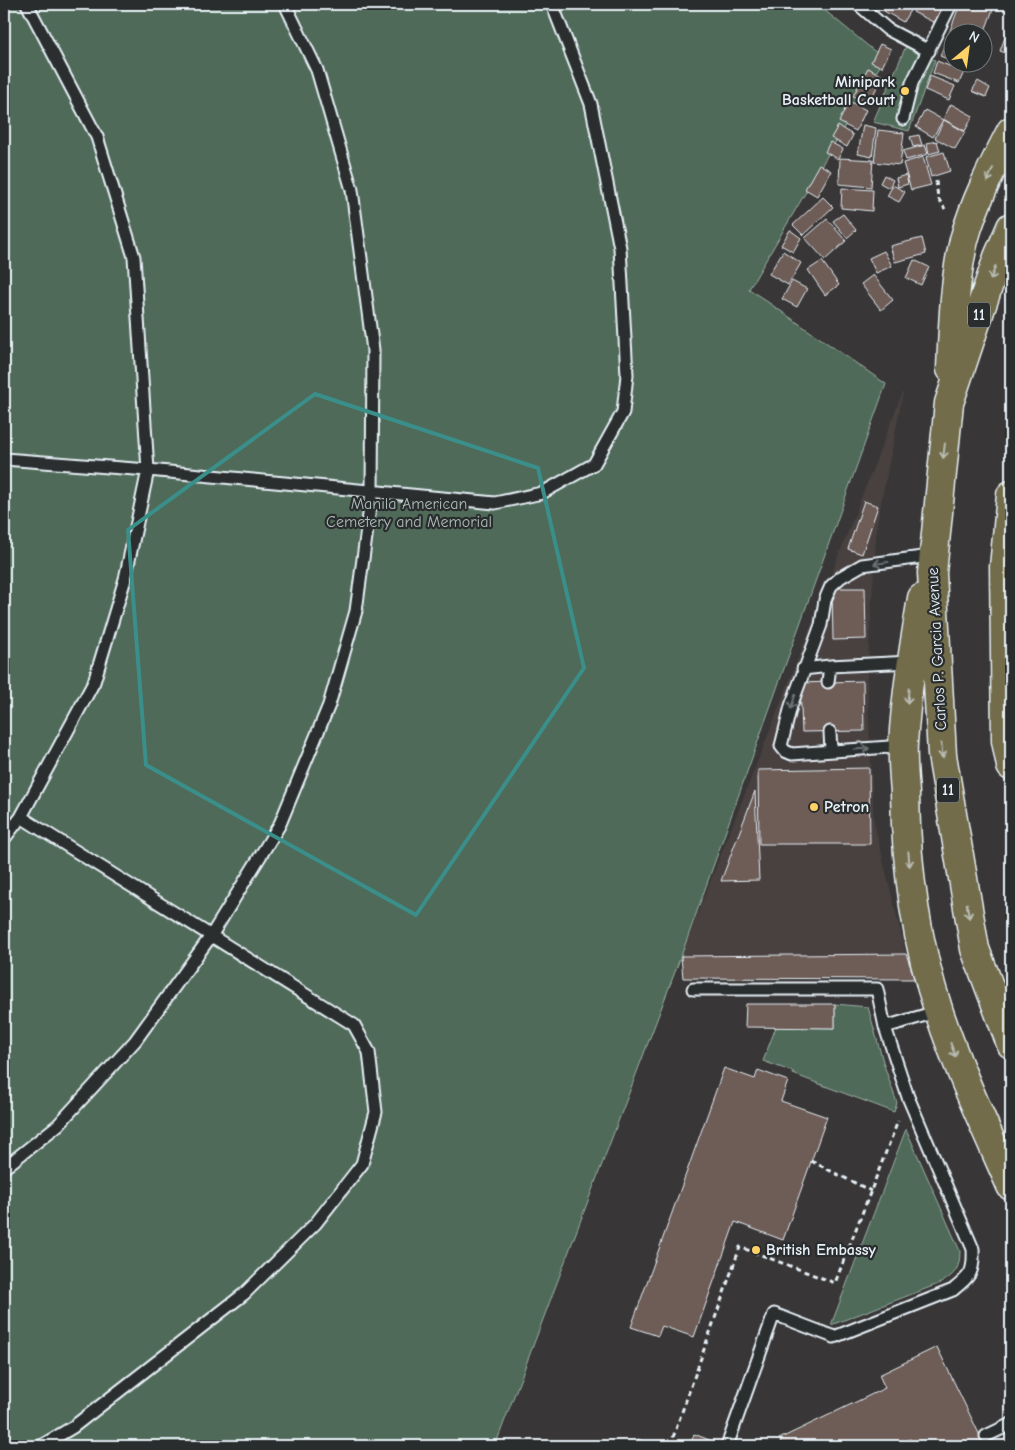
<svg xmlns="http://www.w3.org/2000/svg" width="1015" height="1450" viewBox="0 0 1015 1450" font-family="'Comic Neue',sans-serif">
<rect width="100%" height="100%" fill="#383636"/>
<filter id="ink" filterUnits="userSpaceOnUse"><feTurbulence type="fractalNoise" baseFrequency=".02" numOctaves="2"/><feDisplacementMap in="SourceGraphic" scale="10" xChannelSelector="R" yChannelSelector="G"/><feConvolveMatrix kernelMatrix="1 2 1 2 8 2 1 2 1" color-interpolation-filters="sRGB"/></filter>
<g filter="url(#ink)">
<path fill="#484140" d="M904,389L877,524L867,679L874,822L906,954L681,956Z"/>
<path fill="#506b59" stroke="#9caea8" d="M4,4H817L884,59L749,289L886,384L681,956L495,1446H4Z
M906,46L935,60L909,131L873,122Z
M835,1004L868,1007L884,1065L897,1103L894,1112L793,1074V1072L763,1061L776,1027L835,1028Z
M906,1129L960,1251C960,1269 955,1274 941,1283L831,1325Z"/>
<path fill="#6e5c57" stroke="#e8f1f8" d="M889,4H914L903,22L884,11Z
M918,4H938L945,8L937,24L913,12Z
M960,4H995L982,39V32H952V38L948,36Z
M1011,21V55L1000,51Z
M946,41L952,44V61L940,56Z
M880,44L891,49L882,67L871,62Z
M937,61L964,72L959,83L933,73Z
M868,68L883,76L868,104L853,96Z
M930,76L955,86L949,100L925,90Z
M978,81L990,88L986,97L972,91Z
M849,101L866,110L856,131L839,122Z
M951,104L973,116L965,131L943,119Z
M925,110L943,120L933,137L916,127Z
M944,120L965,132L955,149L935,138Z
M863,125L876,128L872,157L858,154Z
M838,126L853,135L847,147L831,138Z
M878,130L904,133L900,165L874,162Z
M919,135L922,145L913,147L910,137Z
M937,141L940,151L929,154L927,143Z
M830,142L843,149L838,159L825,152Z
M925,145L928,154L906,160L903,151Z
M944,152L950,171L931,177L926,157Z
M923,157L931,185L911,190L903,163Z
M840,158L873,160L871,187L839,184Z
M819,164L831,171L817,196L805,189Z
M884,175L893,180L889,188L880,183Z
M906,175L908,184L898,187L896,178Z
M893,185L905,192L899,202L887,196Z
M842,188L873,190L872,211L841,208Z
M823,197L833,207L803,235L793,225Z
M843,214L856,230L847,238L833,221Z
M827,219L846,241L825,260L805,238Z
M790,230L801,238L793,252L781,245Z
M922,238L926,254L895,262L890,246Z
M783,251L801,263L788,285L769,274Z
M884,251L892,266L876,273L869,258Z
M914,260L929,267L921,285L906,278Z
M822,261L839,285L825,295L808,270Z
M873,275L893,300L881,310L861,284Z
M792,281L807,289L797,307L782,299Z
M864,501L878,506L862,554L848,549Z
M832,588H865L866,639L833,640Z
M863,681L864,731L802,732L800,683Z
M869,768L870,844H759L758,770Z
M755,791L759,880L721,881Z
M906,954L915,979L683,978L681,956Z
M746,1004H835V1028L745,1027Z
M724,1068L755,1079L758,1070L788,1081L781,1101L827,1117L783,1240L735,1222L694,1337L662,1326L658,1336L631,1327Z
M937,1347L985,1446H914L910,1439L894,1446H783L779,1439L885,1388L879,1375Z
M694,1434L725,1446H690Z
M638,1439L656,1446H635Z"/>
<g fill="none" stroke-linecap="round" stroke-linejoin="round">
<g stroke="#e8f1f8" stroke-width="15">
<path id="service" d="M858,4L887,29L929,51
M903,119L912,83L951,4
M4,459L148,470L495,503L542,493L594,464L623,412L627,375L620,248L591,104L552,4
M803,669L830,666
M828,682L830,666L911,662
M830,732L831,751
M903,746L792,754L785,751L781,746L791,706L821,625L825,600L831,586L841,577L862,565L930,556
M21,817L354,1025L369,1052L376,1112L362,1164L315,1224L244,1294L73,1427L41,1446
M4,839L21,817L94,682L125,579L148,470L134,257L97,137L27,4
M693,989H877L885,1027L908,1097L973,1249C974,1273 971,1275 953,1290L834,1337L774,1314L727,1446
M885,1027L939,1011
M4,1168L58,1125L135,1041L211,936L280,824L329,705L356,611L372,492L373,350L352,190L317,70L285,4
M986,1436L1011,1424"/>
</g>
<g stroke="#e8f1f8" stroke-width="31">
<path id="primary" d="M1011,227L998,257L949,403L932,573L942,755L975,949L1011,1044
M951,369C953,326 954,282 964,240C974,203 994,164 1011,131
M1011,495L1004,567L1006,741L1011,766
M922,598C914,646 906,694 903,744C902,760 904,777 905,793C906,866 916,942 939,1012C959,1072 986,1129 1011,1186"/>
</g>
<path stroke="#e8f1f8" stroke-width="3" stroke-dasharray="5 4" stroke-linecap="butt" d="M936,181L938,198L945,209
M811,1161L871,1191
M670,1446L740,1247L835,1283L898,1121"/>
<use href="#service" stroke="#2a2d2e" stroke-width="11"/>
<use href="#primary" stroke="#726c4b" stroke-width="28"/>
</g>
<defs><path id="oneway-shaft" d="M-6 0H5M1.5-3L5.5 0L1.5 3" fill="none" stroke-width="1.6" stroke-linecap="round" stroke-linejoin="round" transform="scale(1.25)"/></defs>
<g stroke="#b9bcb3">
<use href="#oneway-shaft" transform="translate(990 175) rotate(113)"/>
<use href="#oneway-shaft" transform="translate(993 273) rotate(109)"/>
<use href="#oneway-shaft" transform="translate(944 451) rotate(97)"/>
<use href="#oneway-shaft" transform="translate(908 696) rotate(95)"/>
<use href="#oneway-shaft" transform="translate(942 751) rotate(85)"/>
<use href="#oneway-shaft" transform="translate(909 859) rotate(85)"/>
<use href="#oneway-shaft" transform="translate(968 911) rotate(80)"/>
<use href="#oneway-shaft" transform="translate(953 1050) rotate(70)"/>
</g>
<g stroke="#6c7275">
<use href="#oneway-shaft" transform="translate(881 563) rotate(172)"/>
<use href="#oneway-shaft" transform="translate(793 702) rotate(108)"/>
<use href="#oneway-shaft" transform="translate(862 749) rotate(-4)"/>
</g>
</g>
<path fill="none" stroke="#3a8f8a" stroke-width="4" stroke-linejoin="round" d="M315,394L538,468L584,668L416,915L146,765L128,530Z"/>
<g fill="#ffd166" stroke="#2a2d2e" stroke-width="2">
<circle cx="905" cy="91" r="5"/>
<circle cx="814" cy="807" r="5"/>
<circle cx="756" cy="1250" r="5"/>
</g>
<g text-anchor="middle" dominant-baseline="central" stroke-width="4.5" stroke-linejoin="round" paint-order="stroke">
<g fill="#2a2d2e" stroke="#afb6bb" stroke-width="1">
<rect x="968" y="302.5" width="22" height="25" rx="4"/>
<rect x="937" y="777.5" width="22" height="25" rx="4"/>
</g>
<g font-size="15" font-weight="bold" fill="#e8f1f8">
<text x="979" y="315">11</text>
<text x="948" y="790">11</text>
</g>
<g font-size="16" font-weight="bold" fill="#e8f1f8" stroke="#2a2d2e" text-anchor="start">
<text x="895" y="82" text-anchor="end">Minipark<tspan x="895" dy="18">Basketball Court</tspan></text>
<text x="824" y="807">Petron</text>
<text x="766" y="1250">British Embassy</text>
</g>
<g font-size="16" fill="#abbbb8" stroke="#2a2d2e">
<text x="409" y="504">Manila American<tspan x="409" dy="18">Cemetery and Memorial</tspan></text>
</g>
<g font-size="16" fill="#e8f1f8" stroke="#2a2d2e">
<text transform="translate(937 649) rotate(-93)">Carlos P. Garcia Avenue</text>
</g>
</g>
<rect width="1015" height="1450" fill="none" stroke="#2a2d2e" stroke-width="20"/>
<rect x="10" y="10" width="995" height="1430" fill="none" stroke="#e8f1f8" stroke-width="2" filter="url(#ink)"/>
<g transform="translate(968 48) rotate(29)"><circle r="24" fill="#2a2d2e" stroke="#767b7f"/>
<path d="M0-4L9 19L0 12L-9 19Z" fill="#ffd166"/>
<text y="-8" font-size="14" font-weight="bold" text-anchor="middle" fill="#e8f1f8">N</text>
</g>
</svg>
